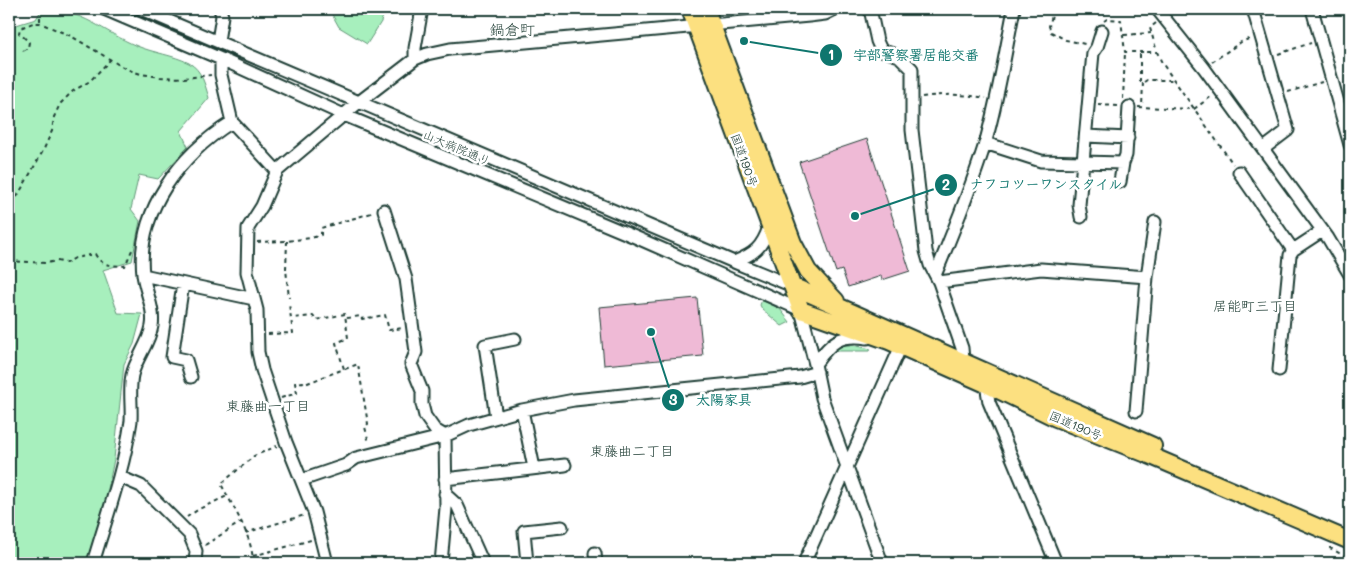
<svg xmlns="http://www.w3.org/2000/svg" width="1359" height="572" viewBox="0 0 1359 572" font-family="Mali,'Klee One',sans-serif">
<rect width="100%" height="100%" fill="#fff"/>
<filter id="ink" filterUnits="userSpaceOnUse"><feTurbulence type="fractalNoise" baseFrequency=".02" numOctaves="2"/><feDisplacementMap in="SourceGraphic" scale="10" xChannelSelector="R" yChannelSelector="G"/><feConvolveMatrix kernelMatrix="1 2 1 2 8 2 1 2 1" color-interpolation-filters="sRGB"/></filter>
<g filter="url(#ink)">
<path fill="#a7efbd" stroke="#639678" d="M42,9C82,9 103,32 137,46C154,53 173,55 189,63C202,70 205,85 209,98L181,131L188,147L158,179L139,175L131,209L140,221L132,261L103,270L118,313L142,314L134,344L124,364L114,459L106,499L86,563H9V23L16,25L36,19Z
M329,9H385L381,22L367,44L339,27Z
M762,300L780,309L790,322L782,326L762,309L760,305Z
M844,345H853L871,349L870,351H835L833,348Z"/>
<path fill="#efbad6" stroke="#1f3d34" d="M867,139L910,271L882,280L881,276L848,287L842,270L836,272L799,162Z
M697,298L703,356L604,365L599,307Z"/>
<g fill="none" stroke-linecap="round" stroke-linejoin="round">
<g stroke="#1f3d34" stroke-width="15">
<path id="minor" d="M104,9L221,59L344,115L635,237L801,310L815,364L822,398L882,563
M141,9L734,262L795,287
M870,9L877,41L881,50L899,56L912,69V130L926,251L930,265L939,282L962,348L963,360
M1157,9L1204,68L1328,238L1350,275
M1253,9L1288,130L1263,149
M1312,9L1350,145
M218,41L222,16L220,9
M221,59V75L232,122
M415,59V48L422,9
M1086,136L1128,138
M985,143L1041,161L1123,163
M1239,172L1293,250
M1120,182L1123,163L1126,155L1129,107
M384,210L406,279L416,352L411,364L422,391V404L425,416L435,430L445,436L446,508L441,563
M1081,217L1079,205L1093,53L1097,47L1102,31
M734,262C754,254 762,248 769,227
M936,273C954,230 971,188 985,144C998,99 1005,54 1014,9
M143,275L254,299
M939,282L1041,269L1147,277
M183,284L172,357L186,360L191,377
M815,364C831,342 839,334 867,338
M1279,370L1290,255L1293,250L1322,231
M986,384L989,402L1056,563
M522,410L534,468
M1136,411L1147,277L1155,222
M496,417L485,345L515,339
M120,477L141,486L189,534L196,551L195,563
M445,479L565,465
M302,480L346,465L356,458L445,436L469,425L522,410L574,400L800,377L817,372
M445,494L457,505L483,563
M595,553L596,563
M93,563C107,516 124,469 131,421C132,406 129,390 132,375C136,358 149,344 152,326C155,309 145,291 143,274C136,211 181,154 232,122L277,171
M327,563L314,512L286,442L262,370L258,352L257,310L247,272L248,228L262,206L277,171L359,102L415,59L427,54L450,49L809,16L825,14L835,9
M527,563L524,531L562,527
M804,563L901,346"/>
</g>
<g stroke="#1f3d34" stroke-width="20">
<path id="highway" d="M690,9L801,310L889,341L986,384L1056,418L1149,455L1350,541
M706,9L793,243L808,271L836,301
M799,289L1153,446"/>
</g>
<path stroke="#1f3d34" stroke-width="2" stroke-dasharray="4 4" stroke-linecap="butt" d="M40,9V23
M1054,9L1049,26L1051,32L1066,40L1085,44
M1173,13L1179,9
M1104,21L1107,19L1121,20L1125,52H1157
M1156,23L1150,28L1157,52L1162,63L1233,164
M1124,35L1151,33
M23,51L28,48L29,42L19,33L20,28L33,23H40L71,36L126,69L141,74L160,77L184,78L211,75
M1140,54V82H1143L1142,107
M1278,54L1311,43
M1212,62L1241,42L1251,38
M1144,82L1147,80H1173
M1288,92L1322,82
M922,97C944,94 964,94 986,98
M1123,99L1125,52
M1098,105L1119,106
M1138,107L1194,109L1212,96
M9,211L43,151L52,131L54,117L60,104L73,91L90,81L111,59
M287,241L286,269L289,298
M257,242L287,241L311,238L321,235V228L375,212
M9,261L46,263L57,261L66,263L75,258L95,254C102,267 111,265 125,266L132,250
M347,318L361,316L362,319L385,315L389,330L403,328
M268,334L293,333L289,304
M345,369L358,364L368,424L365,427L369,443
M281,398L297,393L295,383L303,382L305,384L344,369L336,343L348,338L345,314L316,320L313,316L292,318
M187,517L199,509L227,496
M245,533L305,515
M205,545L241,522
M1330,547V548L1350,559
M253,556L311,540
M253,563C253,537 233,507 221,484L254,456L277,446"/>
<use href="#minor" stroke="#fff" stroke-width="11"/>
<use href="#highway" stroke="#fce080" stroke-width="16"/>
</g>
</g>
<g text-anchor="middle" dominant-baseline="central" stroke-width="5" stroke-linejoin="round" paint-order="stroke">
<g font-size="12" fill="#1f3d34" stroke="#fff">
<text transform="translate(457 147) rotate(23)">山大病院通り</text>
<text transform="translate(745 160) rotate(70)">国道190号</text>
<text transform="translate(1076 425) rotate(23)">国道190号</text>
</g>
<g font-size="14" fill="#1f3d34" stroke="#fff">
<text x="1255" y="305">居能町三丁目</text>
<text x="268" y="405">東藤曲一丁目</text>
<text x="632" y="450">東藤曲二丁目</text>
</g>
<g font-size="15" fill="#1f3d34" stroke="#fff">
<text x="512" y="29">鍋倉町</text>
</g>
</g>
<path fill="none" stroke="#0f766e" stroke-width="2" d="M744 41L831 55M855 216L946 185M651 332L673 400"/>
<g fill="#0f766e" stroke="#fff" stroke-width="2">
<circle cx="744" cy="41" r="5"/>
<circle cx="855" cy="216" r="5"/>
<circle cx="651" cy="332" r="5"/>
<circle cx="831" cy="55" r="12"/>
<circle cx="946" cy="185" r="12"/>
<circle cx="673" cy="400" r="12"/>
</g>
<g font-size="15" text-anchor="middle" font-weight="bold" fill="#fff">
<text x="831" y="60">1</text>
<text x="946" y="190">2</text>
<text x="673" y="405">3</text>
</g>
<g font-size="14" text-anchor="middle" font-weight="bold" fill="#0f766e" stroke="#fff" stroke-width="5" stroke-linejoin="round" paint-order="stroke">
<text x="916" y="60">宇部警察署居能交番</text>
<text x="1046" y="189">ナフコツーワンスタイル</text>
<text x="724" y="405">太陽家具</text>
</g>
<rect width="1359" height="572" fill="none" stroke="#fff" stroke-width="30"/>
<rect x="15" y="15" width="1329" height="542" fill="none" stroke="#1f3d34" stroke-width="2" filter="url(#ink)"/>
</svg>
